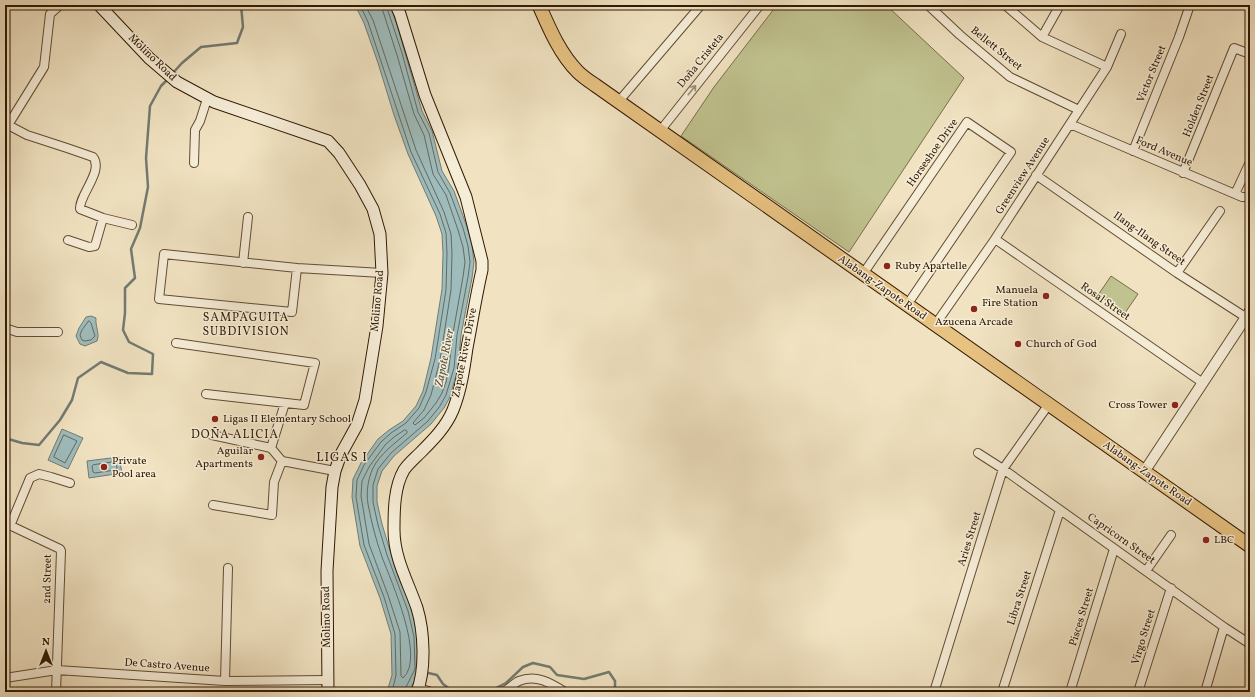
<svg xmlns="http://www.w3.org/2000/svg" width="1255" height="697" viewBox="0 0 1255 697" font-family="Vollkorn,serif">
<rect width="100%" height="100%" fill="#f1e3c2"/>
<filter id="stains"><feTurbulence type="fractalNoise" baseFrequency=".005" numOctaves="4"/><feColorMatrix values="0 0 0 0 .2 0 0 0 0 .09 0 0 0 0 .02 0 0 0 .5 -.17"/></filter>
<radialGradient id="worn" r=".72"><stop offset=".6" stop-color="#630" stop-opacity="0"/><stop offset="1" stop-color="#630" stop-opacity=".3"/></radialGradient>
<path fill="#c0c28f" stroke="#786e4a" d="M777,5H886L964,78L849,252L681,136L714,87Z
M1111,276L1138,294L1125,313L1098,295Z"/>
<path fill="#9ebcbc" stroke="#727b72" d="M355,5H390L397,25L422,111L432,131L442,171L454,191L467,227L472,245L474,262L472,278L461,335L458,368L450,397L444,408L431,424L394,456L382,471L377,486V502L382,524L391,554L412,610L418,637L419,671L409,692H387L392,675L391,634L380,598L360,546L352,497L353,479L361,463L378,439L389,430L403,421L416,406L423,391L431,358L442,289L443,253L442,234L436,216L408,154L394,115L378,63L364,23Z
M91,316L96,318C95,326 100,333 97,341L85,346L80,344L76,336L79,328L86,317Z
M62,429L83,438L68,469L48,460Z
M119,457L122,473L89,478L87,461Z"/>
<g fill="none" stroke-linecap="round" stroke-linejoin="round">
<path stroke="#666a60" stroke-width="1" d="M360,5L368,22L411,152L440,214L446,233L447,253L446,290L435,359L426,392L419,408L406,423L391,433L381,442L364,465L357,480L356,497L364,545L384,597L395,634L396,675L392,692
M365,5L373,20L416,150L444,212L451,234L452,253L451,290L440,360L431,395L424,410L413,423L415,425L424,418L436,403L442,393L446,382L449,367L453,333L463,277L465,262L463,247L458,230L446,195L433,174L424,135L414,114L397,55L381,5
M386,5L402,53L418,112L429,133L438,172L450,193L463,228L468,246L470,262L468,277L457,335L454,368L446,395L440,406L428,421L391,453L378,469L373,485V502L378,525L387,555L408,611L414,637L415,669L406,687L405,692
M89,321L91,323L95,336L91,340L85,341L82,340L80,335L82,330Z
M405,430L407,431V433C395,443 380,454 373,468C368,479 366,492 368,504C371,521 376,540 382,557C391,581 426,658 403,678L401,676L400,632L388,595L369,544L361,496L362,481L369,467L385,445L394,437Z
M64,435L75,440L77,441L65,463L54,457Z
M114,462L116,463L117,468L115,470L95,473L93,472L92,466L93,465Z"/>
<path stroke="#727b72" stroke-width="2.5" d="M172,74L182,63L201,47L237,43L243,27L241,5
M5,438L22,443L39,445L60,420L72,400L78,378L101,362L128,373L152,374L153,354L129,342L123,330L125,313V288L135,278L131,249L140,228L148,187L146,158L150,106L161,86L168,79
M424,672L437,675L443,684L454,692
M488,692L506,683L523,667L533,663L550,667L557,675L584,679L609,672L615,681V692"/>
<g stroke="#604c34" stroke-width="10">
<path id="minor" d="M928,5L960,35L1010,77L1079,110
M1005,5L1042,37L1107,67
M1042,37L1060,5
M619,101L701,5
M1070,124L1235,194L1242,197H1250
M8,125L27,135L67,148L93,157C104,171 79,195 80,209L103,218L132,225
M5,130L44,67L50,14L60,5
M660,131L760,5
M1133,151L1179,37L1190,5
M194,163L195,130L200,121L207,99
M1183,173L1234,48L1250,54
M1036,175L1177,273L1250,320
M1235,194L1249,164
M995,239L1203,383
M68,240L89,247L95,246L103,218
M243,263L248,217
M297,268L292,312L159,299L164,254L297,268L382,273
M1177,273L1220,211
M863,274L967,122L1011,152L907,305
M935,325L995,239L1107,67L1121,34
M5,328L17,332H58
M176,343L315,363L304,405L206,394
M285,403L271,448L282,461L335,471
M212,435L271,448
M978,453L1003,469L1224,627L1250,644
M213,505L272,515L274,482L282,461
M5,523L60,549L61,551L56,692
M10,526L30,478L39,474L51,477L70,483
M1146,571L1171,535
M5,678L57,670L225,681L328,680
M225,681L228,568
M419,688L431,692
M503,692C509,689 514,683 519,681C536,674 551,683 565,692
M934,692L1003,469L1049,404
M1002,692L1060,510
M1070,692L1114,549
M1138,692L1171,588
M1205,692L1224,627"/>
</g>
<g stroke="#604c34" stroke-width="12">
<path id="tertiary" d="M1144,472L1250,311"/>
</g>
<g stroke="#2f1904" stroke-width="13">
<path id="secondary" d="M99,5L149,58L177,82L214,102L328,141L339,153L360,185L373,209L380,234L382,273L377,326L365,400L357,425L341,454L335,471L332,487L327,571L328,692
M396,5L400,14L425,95L466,197L482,261V270C476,296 472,322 467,348C464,369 461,390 453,410C446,427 433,440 420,453C415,458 408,464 404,470C394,487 394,511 394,530C394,558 408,582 417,608C424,631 426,669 417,692"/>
</g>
<g stroke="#2f1904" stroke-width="15">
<path id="trunk" d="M539,5C549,28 560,54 578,72C583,77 589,81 595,85L1250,546"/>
</g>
<use href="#minor" stroke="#f6edd7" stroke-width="8"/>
<use href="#tertiary" stroke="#f6edd7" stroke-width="10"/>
<use href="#secondary" stroke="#f6edd7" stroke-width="11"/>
<use href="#trunk" stroke="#e8c281" stroke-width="13"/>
</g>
<defs><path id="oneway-shaft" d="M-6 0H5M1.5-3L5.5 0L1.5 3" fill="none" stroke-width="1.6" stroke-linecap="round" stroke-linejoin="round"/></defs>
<use stroke="#9c8e78" href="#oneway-shaft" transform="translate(692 90) rotate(-51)"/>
<g fill="#8f2418" stroke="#f6edd7" stroke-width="1.5">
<circle cx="887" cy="266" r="4"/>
<circle cx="1046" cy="296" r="4"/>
<circle cx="974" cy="309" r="4"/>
<circle cx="1018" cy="344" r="4"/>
<circle cx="1175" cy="405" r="4"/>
<circle cx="215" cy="419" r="4"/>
<circle cx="261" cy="457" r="4"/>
<circle cx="104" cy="467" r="4"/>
<circle cx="1206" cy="540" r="4"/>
</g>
<g text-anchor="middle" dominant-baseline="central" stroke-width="3" stroke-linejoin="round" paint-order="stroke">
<g font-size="11" fill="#2f1904" stroke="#f6edd7">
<text transform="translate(996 49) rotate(39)">Bellett Street</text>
<text transform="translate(152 58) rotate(44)">Molino Road</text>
<text transform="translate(701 61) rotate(-51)">Doña Cristeta</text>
<text transform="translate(1152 74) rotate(-68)">Victor Street</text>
<text transform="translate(1199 106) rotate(-68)">Holden Street</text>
<text transform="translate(1164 152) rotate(23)">Ford Avenue</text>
<text transform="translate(933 153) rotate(-55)">Horseshoe Drive</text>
<text transform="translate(1023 176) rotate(-57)">Greenview Avenue</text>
<text transform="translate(1149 239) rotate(35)">Ilang-Ilang Street</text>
<text transform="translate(882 288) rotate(35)">Alabang-Zapote Road</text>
<text transform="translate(378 301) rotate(-85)">Molino Road</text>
<text transform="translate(1105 302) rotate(35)">Rosal Street</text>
<text transform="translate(465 353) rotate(-79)">Zapote River Drive</text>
<text transform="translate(1147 474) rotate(35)">Alabang-Zapote Road</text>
<text transform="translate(970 539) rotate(-73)">Aries Street</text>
<text transform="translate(1121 539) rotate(35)">Capricorn Street</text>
<text transform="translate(48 579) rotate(-89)">2nd Street</text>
<text transform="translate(1020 598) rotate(-72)">Libra Street</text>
<text transform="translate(327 617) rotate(-91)">Molino Road</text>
<text transform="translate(1082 617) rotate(-73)">Pisces Street</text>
<text transform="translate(1144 637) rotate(-73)">Virgo Street</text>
<text transform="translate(167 666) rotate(4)">De Castro Avenue</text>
</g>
<g font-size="11" fill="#2f1904" stroke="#f6edd7" text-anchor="start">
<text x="895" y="266">Ruby Apartelle</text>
<text x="1038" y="290" text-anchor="end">Manuela<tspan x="1038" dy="13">Fire Station</tspan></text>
<text x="974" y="322" text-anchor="middle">Azucena Arcade</text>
<text x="1026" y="344">Church of God</text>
<text x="1167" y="405" text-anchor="end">Cross Tower</text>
<text x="223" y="419">Ligas II Elementary School</text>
<text x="253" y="451" text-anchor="end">Aguilar<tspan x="253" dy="13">Apartments</tspan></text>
<text x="112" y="461">Private<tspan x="112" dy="13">Pool area</tspan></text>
<text x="1214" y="540">LBC</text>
</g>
<g font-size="12" letter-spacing="1" fill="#2f1904" stroke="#f6edd7">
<text x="246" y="318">SAMPAGUITA<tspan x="246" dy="14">SUBDIVISION</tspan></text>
<text x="235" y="435">DOÑA ALICIA</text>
</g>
<g font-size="12" font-style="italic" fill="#565244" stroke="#f6edd7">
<text transform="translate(445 358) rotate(-79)">Zapote River</text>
</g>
<g font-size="13" letter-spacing="1" fill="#2f1904" stroke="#f6edd7">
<text x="342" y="458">LIGAS I</text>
</g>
</g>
<rect width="1255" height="697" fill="none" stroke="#f1e3c2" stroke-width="20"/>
<rect x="6" y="6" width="1243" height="685" fill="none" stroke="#2f1904" stroke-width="2"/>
<rect x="10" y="10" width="1235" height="677" fill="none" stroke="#2f1904"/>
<g transform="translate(46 651)" stroke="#f6edd7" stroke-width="3" paint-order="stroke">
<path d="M0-3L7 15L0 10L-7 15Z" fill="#2f1904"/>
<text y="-6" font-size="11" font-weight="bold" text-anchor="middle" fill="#2f1904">N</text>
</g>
<rect width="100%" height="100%" filter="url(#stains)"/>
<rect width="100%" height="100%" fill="url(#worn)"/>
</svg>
